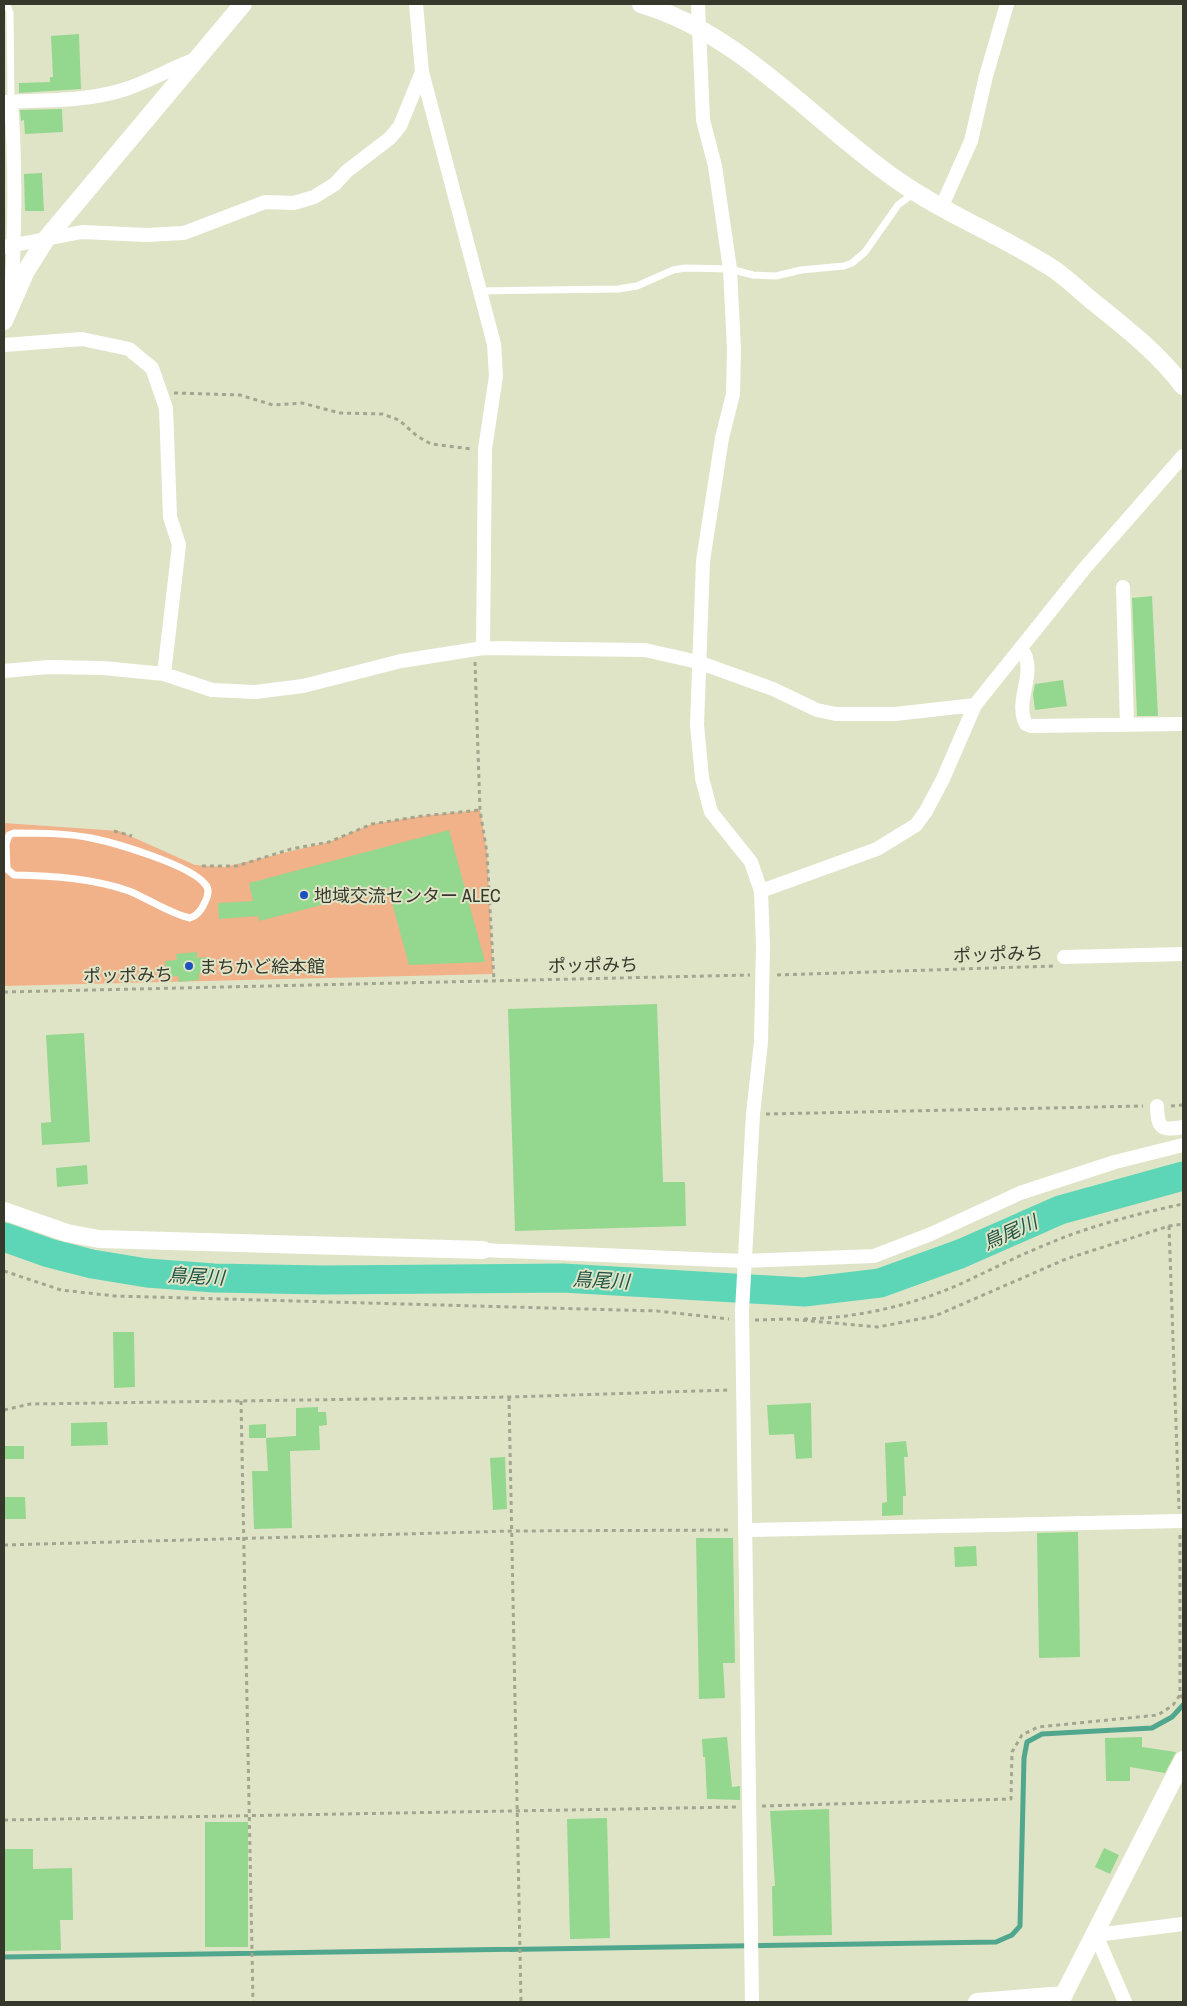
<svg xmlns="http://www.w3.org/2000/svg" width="1187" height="2006" viewBox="0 0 1187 2006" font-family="'Archivo Narrow','Noto Sans JP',sans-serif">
<rect width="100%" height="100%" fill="#e0e4c7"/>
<path fill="#f1b28a" d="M480,810L487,853L493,974L4,986V823L119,831L195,865L225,867L329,842L372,824L422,816Z"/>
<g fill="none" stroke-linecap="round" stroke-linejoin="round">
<path stroke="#51a78d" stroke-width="5" d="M4,1957L996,1942L1012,1935L1020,1926L1024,1758L1027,1742L1042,1734L1152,1728L1172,1717L1183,1705"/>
<path stroke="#5cd6b6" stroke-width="29" d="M4,1237L49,1253L92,1264L147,1273L214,1278L323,1280L563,1278L804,1292L880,1283L960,1254L1060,1210L1183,1176"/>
</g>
<path fill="#94d78f" d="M79,34L81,89L19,93V83L50,82V77H53L51,36Z
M62,109L63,132L25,134L24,120L21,121L20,110Z
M42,173L44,211H25L24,174Z
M1152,596L1158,716H1137L1132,598Z
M1063,680L1067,706L1035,710L1033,694L1035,684Z
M449,830L485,962L409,965L388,888L259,921L258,916L219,919L218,903L253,901L249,883Z
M197,952V958L211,957L212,972L199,973V980L179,982L178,976L167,977L165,961L177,960L176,954Z
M657,1004L663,1182H685L686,1226L515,1231L508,1009Z
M84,1033L90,1142L42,1145L41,1123L51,1122L46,1035Z
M87,1165L88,1184L57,1187L56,1168Z
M113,1332H134L135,1387L114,1388Z
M811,1403L812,1458L796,1459L794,1434L769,1435L767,1405Z
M318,1407V1412H326L327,1425L319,1426L320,1450L290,1451L292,1528L254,1529L252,1471H268L266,1438L296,1436V1408Z
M107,1422L108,1445L71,1446V1423Z
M266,1424V1438H249V1425Z
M906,1441L908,1457H904L906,1496H903V1515L882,1516V1503L887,1502L885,1443Z
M4,1446H24V1459H4Z
M505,1457L507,1509L493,1510L490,1458Z
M4,1497H25L26,1519H4Z
M1078,1532L1080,1657L1039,1658L1037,1533Z
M696,1538H733L735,1663H723L725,1698L699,1699Z
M976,1546L977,1566L955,1567L954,1547Z
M727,1737L732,1787L740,1786V1800L707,1799L705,1757H703L702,1739Z
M1142,1737V1747L1176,1752L1165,1773L1130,1767V1781H1106L1105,1738Z
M829,1809L832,1935L773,1936L772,1886H775L770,1811Z
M607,1818L610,1938L570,1939L567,1819Z
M205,1822H248V1947H205Z
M1104,1848L1119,1855L1110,1874L1095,1867Z
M4,1849H33V1869L72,1868L73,1920H60L61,1950L4,1951Z"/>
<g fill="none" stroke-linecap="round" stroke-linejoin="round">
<path stroke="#a3a68f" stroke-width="3" stroke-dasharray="4 4" stroke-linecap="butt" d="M174,393L240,395L273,405L302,403L340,413L382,414L399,420L417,436L431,444L472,449
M475,662L480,810L487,853L494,981
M114,831L132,836
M202,866H237L291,849L329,842L372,824L422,816L480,810
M777,975L1053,966
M4,992L750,975
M1171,1106L1183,1105
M766,1114L1143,1106
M1169,1226L1179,1509
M4,1271L61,1290L115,1296L657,1311L729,1319
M804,1319C860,1318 918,1304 969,1280C1002,1264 1035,1248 1070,1235C1106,1222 1145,1212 1183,1204
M755,1320L789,1319L878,1327L935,1316L1066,1259L1169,1226L1183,1224
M509,1397L521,2002
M241,1401L253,2002
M4,1410L30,1404L509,1397L730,1390
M1180,1535V1695L1183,1698
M4,1545L513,1531L731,1530
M762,1806L1011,1799L1012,1752L1022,1735L1038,1727L1158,1715L1173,1705L1180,1695
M4,1820L736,1807"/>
<path stroke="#fff" stroke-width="7" d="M7,4L10,13L11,101
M481,291L618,289L637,286L673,270L685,268L730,269L753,275L776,276L801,270L844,266L852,263L865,252L898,205L914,193
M14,833C40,833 66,833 91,838C116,843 190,865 205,884C210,889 208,896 205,902C202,909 197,916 190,918C168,913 149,899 129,891C92,878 53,876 14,875L7,869L6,844L9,835Z"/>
<path stroke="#fff" stroke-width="14" d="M416,4L422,72L494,344L496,376L485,449L483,648
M698,4L703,120L715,166L730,269L734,350L733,394L722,438L703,561L697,725L702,778L711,812L751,862L761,891L763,946L761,1042L753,1114L742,1311L752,2002
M4,102C45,100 86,102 126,89C150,81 173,67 197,59
M941,208L971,141L986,76L1007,4
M4,247L82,232L146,235L184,233L265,202L294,203L314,197L335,184L347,171L390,138L400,126L422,72
M11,300C15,234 16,168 11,101
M4,345L82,339L129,349L152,368L166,408L170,517L179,545L164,674
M1123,587L1127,725
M1021,648C1039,672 1013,700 1026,724L1031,726L1183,724
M4,671L48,667L103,668L164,674L212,690L255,692L303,686L401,661L483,648L645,650L698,662L773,689L817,710L836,714H895L975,705
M761,891L877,849L916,825L926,811L943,779L975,705L1084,569L1183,456
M1064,957L1183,954
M1157,1106C1158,1128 1160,1131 1183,1127
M483,1250L743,1261L874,1256L931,1234L1020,1193L1115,1162L1183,1145
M747,1530L1183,1521
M1125,2002L1096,1935L1183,1924"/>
<path stroke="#fff" stroke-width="18" d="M641,4C740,33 814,122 897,180C947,215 1005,237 1055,270C1069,280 1082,293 1096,304C1127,329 1159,354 1183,386
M4,321L26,271L46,239L243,4
M4,1211L67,1233L99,1239L483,1250
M977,2002L1064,1995
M1060,2002L1183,1760"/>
</g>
<g fill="#1c50bd" stroke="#e0e4c7" stroke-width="2">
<circle cx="304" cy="895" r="5"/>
<circle cx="189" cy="966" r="5"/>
</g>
<g text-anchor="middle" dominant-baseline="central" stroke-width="4" stroke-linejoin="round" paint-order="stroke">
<g font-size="18" fill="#37382c" stroke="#e0e4c7" text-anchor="start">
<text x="314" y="895">地域交流センター ALEC</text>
<text x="199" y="966">まちかど絵本館</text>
</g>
<g font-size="18" fill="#37382c" stroke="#e0e4c7">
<text transform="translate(998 954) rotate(-2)">ポッポみち</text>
<text transform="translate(593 965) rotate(-1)">ポッポみち</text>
<text transform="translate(128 975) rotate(-1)">ポッポみち</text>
</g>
<g font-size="19" font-style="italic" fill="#1e5244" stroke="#e0e4c7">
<text transform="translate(1010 1232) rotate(-24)">鳥尾川</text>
<text transform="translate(196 1276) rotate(3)">鳥尾川</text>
<text transform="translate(601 1280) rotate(3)">鳥尾川</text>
</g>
</g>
<rect width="1187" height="2006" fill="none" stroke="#37382c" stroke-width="10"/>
</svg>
